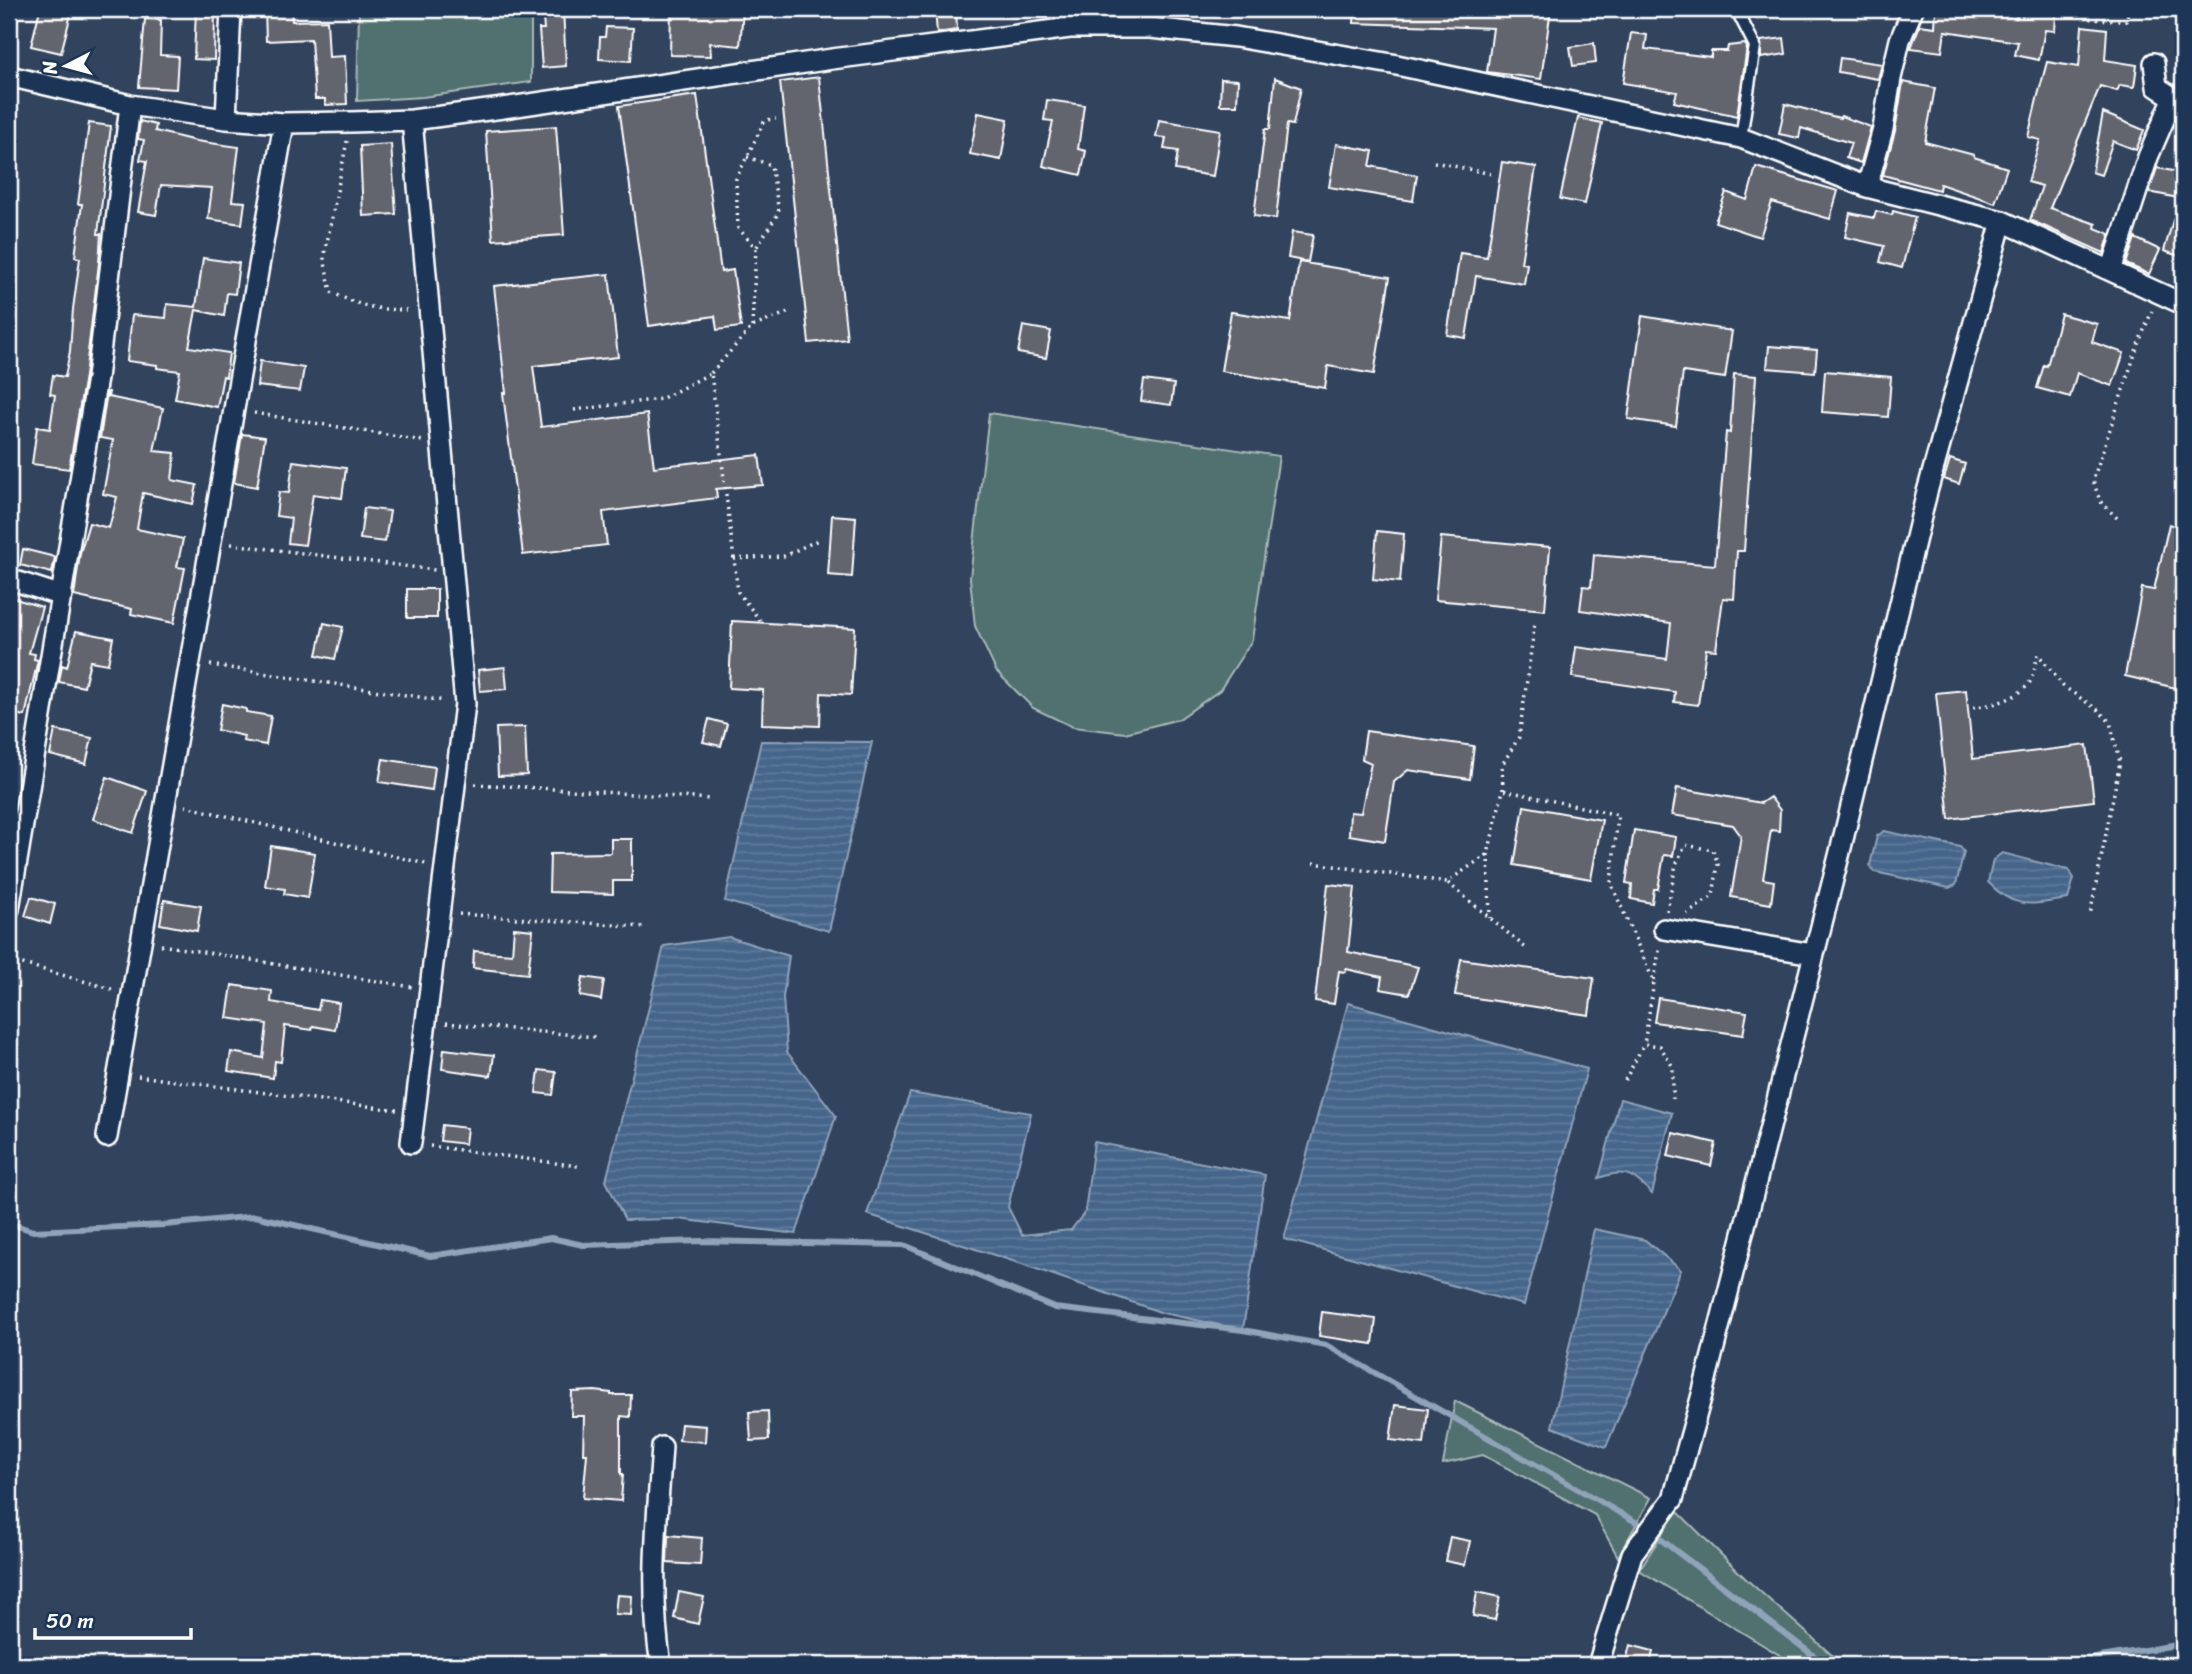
<svg xmlns="http://www.w3.org/2000/svg" width="2192" height="1674" viewBox="0 0 2192 1674" font-family="Sriracha,sans-serif">
<defs>
<pattern id="water-rules" width="6" height="5" patternUnits="userSpaceOnUse" patternTransform="scale(1.75)"><rect width="6" height="5" fill="#45658a"/><path d="M0 2.5h6" fill="none" stroke="#617c9c"/></pattern>
</defs>
<rect width="100%" height="100%" fill="#32435e"/>
<filter id="ink" filterUnits="userSpaceOnUse"><feTurbulence type="fractalNoise" baseFrequency=".0143" numOctaves="2"/><feDisplacementMap in="SourceGraphic" scale="14" xChannelSelector="R" yChannelSelector="G"/><feConvolveMatrix kernelMatrix="1 2 1 2 8 2 1 2 1" color-interpolation-filters="sRGB"/></filter>
<g filter="url(#ink)">
<path fill="#51706f" stroke="#a8b8b7" stroke-width="2" d="M359,9H531V82L423,97L357,101Z
M989,413L1279,456L1252,640L1220,690L1179,719L1125,733L1073,727L1033,708L996,671L975,626L970,578Z
M1455,1401L1651,1498L1618,1557L1595,1515L1483,1455L1443,1464Z
M1677,1511L1746,1579L1834,1657L1813,1665H1796L1639,1570Z"/>
<path fill="url(#water-rules)" stroke="#8fa3b9" stroke-width="2" d="M761,741L872,742L829,931L725,901Z
M1884,831L1960,847L1964,852L1956,885L1949,888L1875,872L1870,865L1877,836Z
M2002,853L2068,870L2074,878L2068,899C2032,904 2015,911 1988,882L1993,860Z
M729,937L789,956L783,997L787,1052L836,1116L796,1234L678,1219L625,1220L606,1181L664,946Z
M1348,1003L1587,1069L1524,1305L1284,1239Z
M910,1093L1031,1113L1008,1207L1022,1235L1071,1230L1085,1212L1094,1142L1265,1175L1243,1330L1163,1313L1022,1264L867,1214Z
M1620,1099L1672,1113L1652,1194C1634,1175 1626,1168 1599,1178Z
M1594,1229L1645,1240L1681,1270L1606,1447L1552,1427Z"/>
<g fill="none" stroke-linecap="round" stroke-linejoin="round">
<path stroke="#8fa3b9" stroke-width="6" d="M9,1223L33,1231L165,1225L255,1216L430,1256L551,1238L583,1245L701,1241L904,1245L1055,1308L1243,1330L1326,1345L1641,1525
M1655,1535L1826,1665
M2072,1665L2100,1657L2183,1644"/>
</g>
<path fill="#64656e" stroke="#fff" stroke-width="2" d="M40,9L71,14L61,53L31,46Z
M196,9H215L214,60L194,59Z
M265,9H291L292,21L327,20L329,57L345,56L347,104L325,105V99H315L311,39L266,41Z
M542,9H563L566,66L542,68L539,29H544Z
M671,9L743,10L740,46L710,43L711,56L670,55Z
M935,9H956L957,30L937,33Z
M1355,9H1551L1541,79L1487,72L1493,28L1354,23Z
M1936,9H2025V12L2056,15L2055,31L2045,30L2039,60L2015,55L2018,42L1945,31L1942,52L1911,48L1920,25L1935,27Z
M145,19L161,20L160,55L178,56L176,89L139,87Z
M2082,26L2107,29L2105,60L2137,65L2134,87L2120,85L2117,91L2100,86L2050,208L2096,224L2095,228L2110,234L2104,253L2030,220L2042,186L2028,182L2040,140L2028,137L2037,99L2047,62L2079,67Z
M606,27L633,28L631,61L599,59L600,37H605Z
M1631,33L1647,35L1645,49L1711,57V51H1727L1728,46L1745,44L1747,47L1737,116L1674,102L1677,92L1623,83Z
M1784,38L1786,54L1761,58V41Z
M1594,43L1596,63L1573,66L1570,47Z
M1840,58L1882,64L1878,79L1838,72Z
M819,77L847,339L809,343L780,82Z
M1275,78L1301,88L1293,125L1287,124L1276,219L1254,216L1265,129H1270Z
M1221,79L1238,80L1237,105H1220Z
M1903,82L1935,88L1925,142L1974,155V157L2007,168L1995,203L1940,184L1939,190L1883,175L1895,131Z
M697,95L721,272L733,270L741,327L717,330L715,316L649,326L619,106Z
M1047,100L1084,105L1078,149L1086,151L1081,175L1043,166L1053,121L1044,120Z
M1785,104L1840,118L1841,116L1871,127L1861,163L1846,158L1851,143L1801,128L1799,138L1779,134Z
M978,113L1008,119L1001,160L970,154Z
M2103,113L2144,130L2136,150L2113,141L2101,175L2092,172Z
M1578,118L1602,123L1585,204L1560,199Z
M1159,120L1220,130L1213,176L1175,170L1178,151L1164,149L1166,138L1156,137Z
M140,121L156,125L155,131L196,141L239,147L232,201L245,202L242,224L208,219L212,188L161,185L156,215L138,212L147,161L140,160L144,140L138,139Z
M89,123L111,126L98,234H101L99,263L85,376L69,469L32,464L37,427L50,429L55,395L50,394L53,375L65,377L70,351L73,309L80,258L75,257L82,204H78Z
M556,126L564,235L493,240L486,131Z
M391,144L396,214L363,216L360,146Z
M1336,144L1373,151L1370,166L1417,175L1413,201L1329,187Z
M1502,162L1536,167L1521,263L1527,264L1524,284L1476,276L1466,338L1447,335L1460,253L1487,257Z
M1756,167L1838,191L1830,219L1772,202L1760,237L1715,222L1726,192L1747,200Z
M2157,168L2183,173L2178,198L2149,192Z
M2179,200L2183,201V242L2179,256L2164,251Z
M1876,211L1892,215L1893,211L1915,217L1902,268L1880,262L1884,246L1845,237L1850,213L1874,218Z
M1292,232L1313,235L1308,262L1288,258Z
M2135,238L2160,250L2149,274L2126,264Z
M203,258L239,263L235,294L227,293L224,316L196,310L189,347L229,353L226,377L223,376L217,407L175,399L180,371L157,368V365L127,361L132,315L166,318L167,304L196,307Z
M1299,262L1390,277L1374,374L1328,366L1325,388L1221,371L1231,312L1290,321Z
M609,274L618,357L533,366L541,427L647,414L654,467L759,455L763,485L716,489L717,498L603,512L607,545L523,555L503,393H506L494,286Z
M2061,314L2097,324L2092,342L2124,353L2112,386L2077,373L2070,397L2037,388L2044,365L2047,366Z
M1642,316L1732,331L1725,378L1683,372L1676,426L1628,419Z
M1023,326L1051,331L1046,358L1018,353Z
M1769,346L1817,350L1815,372L1767,368Z
M260,361L304,368L300,391L257,386Z
M1825,371L1891,377L1888,417L1822,412Z
M1734,374L1756,376L1744,551H1737L1734,599L1723,598L1716,650L1706,649L1698,705L1674,702L1675,692L1572,677L1576,647L1667,659L1671,623L1580,610L1583,586L1591,587L1594,555L1715,565L1726,432L1730,433Z
M1144,380L1174,384L1171,405L1141,401Z
M107,392H109L108,397L163,408L154,451L175,453L172,480L197,485L193,504L143,493L137,529L183,539L177,567L185,568L174,623L131,614L132,609L74,596L80,553L89,523L109,528L117,497L103,494L113,440L100,438Z
M242,434L265,437L257,487L234,483Z
M1950,459L1965,464L1959,484L1944,479Z
M293,461L346,468L342,498L313,494L305,545L288,543L291,518L276,516L279,492L289,493Z
M364,508L390,511L385,542L360,539Z
M832,515L856,517L852,577L828,575Z
M2169,524L2183,528V552L2174,594L2183,595V656L2176,688L2125,676L2142,588L2154,590Z
M1377,531L1404,534L1400,582L1373,579Z
M1441,537L1550,547L1545,610L1435,600Z
M23,549L55,557L52,573L20,565Z
M407,589H437V618H407Z
M9,597L42,607L29,653L35,654L34,659L38,660L25,716L9,713Z
M732,621L855,628L851,695L821,693L820,726L762,724L763,690L729,688Z
M324,623L343,627L335,659L317,655Z
M76,631L113,638L108,664L90,661L84,687L59,682L62,665L67,667Z
M505,667L507,689L480,691L478,670Z
M1966,690L1973,759L2087,745L2094,801L1949,819L1936,693Z
M222,704L246,709V712L271,716L266,745L243,741L244,736L217,730Z
M709,719L727,724L721,746L703,742Z
M525,727L527,775L498,776L496,728Z
M55,730L92,738L86,764L50,755Z
M1366,731L1474,746L1470,779L1408,770L1394,782L1385,841L1349,835L1350,812L1361,813L1371,763L1362,759Z
M383,759L435,767L432,790L379,782Z
M107,777L147,791L133,833L93,819Z
M1677,788L1761,803L1770,797L1780,810L1779,831L1771,830L1763,879L1774,881L1771,904L1731,897L1741,836L1733,825L1672,815Z
M1524,806L1602,820L1591,879L1514,865Z
M1634,830L1676,837L1673,856L1664,855L1658,889H1654L1652,903L1631,899L1632,884L1626,883Z
M611,839H632V881H613V894L549,892L550,854L611,853Z
M271,846L315,853L308,898L284,894L285,889L265,886Z
M1328,884L1355,887L1348,952L1418,967L1409,994L1380,989L1382,977L1346,969L1345,972L1339,971L1334,1004L1315,1001Z
M31,897L55,904L50,924L25,916Z
M164,900L201,906L197,931L160,924Z
M514,928L533,930L528,974L473,968L474,951L512,954Z
M1461,959L1594,978L1589,1015L1455,995Z
M583,977L604,980L601,1000L580,996Z
M232,985L272,991L271,1002L318,1010L320,1000L339,1003L335,1030L313,1026L312,1030L285,1026L281,1062L275,1061L273,1078L228,1071L231,1052L263,1058L267,1024L227,1018Z
M1658,998L1747,1012L1743,1035L1654,1022Z
M444,1049L494,1055L491,1076L442,1069Z
M539,1070L556,1072L553,1095L536,1093Z
M442,1125L467,1128L465,1144L440,1141Z
M1673,1133L1716,1143L1711,1166L1668,1156Z
M1322,1312L1376,1319L1373,1344L1319,1336Z
M595,1391L611,1393V1395H631L630,1417L621,1416V1474H623L621,1501L583,1498L587,1454H583L584,1416H571L572,1392Z
M1395,1405L1428,1409L1424,1444L1390,1440Z
M768,1411L769,1440L751,1441L749,1412Z
M681,1424L706,1426L705,1442L679,1440Z
M668,1535L702,1538L700,1565L667,1563Z
M1450,1537L1470,1541L1465,1565L1445,1561Z
M679,1592L704,1597L698,1624L674,1618Z
M1477,1592L1500,1597L1495,1620L1473,1616Z
M617,1595L632,1596L631,1615L615,1614Z
M1630,1645L1653,1651L1650,1665H1625Z"/>
<g fill="none" stroke-linecap="round" stroke-linejoin="round">
<g stroke="#fff" stroke-width="15">
<path id="service" d="M1736,9L1755,46L1741,138"/>
</g>
<g stroke="#fff" stroke-width="24">
<path id="minor" d="M1070,9V28
M2154,63L2157,87L2182,103
M9,76L130,105L226,119L284,123L351,122L412,120L503,108L832,59L1070,28H1150L1236,37L1392,64L1741,138L1867,187L2002,221L2183,304
M226,119L231,9
M1867,187L1883,129L1891,78L1900,40L1913,9
M2111,271L2148,157L2173,99
M9,579L62,596
M9,909L97,378L130,105
M1664,929L1813,954
M107,1137L284,123
M411,1143L465,704L412,120
M661,1665C649,1593 657,1520 662,1447
M1598,1665L1632,1554L1673,1499L1703,1391L1839,856L1927,492L2002,221"/>
</g>
<path stroke="#fff" stroke-width="3.5" stroke-dasharray="2 5" stroke-linecap="butt" d="M1974,9L2020,18L2029,9
M2079,9L2091,19L2126,21L2129,9
M1296,15L1301,9
M347,141L324,258L331,292C362,307 376,310 411,310
M747,157L771,165L779,212L756,248
M1434,162L1492,174
M752,327L756,248L738,228L736,179L765,120L776,119
M711,373L752,327L791,311
M574,410L661,399L711,373L738,592L762,623
M254,413L423,441
M2117,518L2100,501L2093,480L2139,342L2152,311
M231,544L435,570
M734,559L784,556L818,540
M210,665L445,701
M1973,707C1992,706 2018,699 2030,682C2034,675 2036,662 2038,654L2063,686L2098,710L2110,722L2120,762L2090,915
M475,784L711,799
M1503,790L1502,765L1519,737L1535,622
M185,806L426,864
M1488,854L1490,918
M1313,863L1447,882L1488,854L1503,790L1618,815L1611,883L1654,982L1644,1044
M1448,883L1527,949
M1667,911L1676,864L1685,845L1713,850L1718,864L1713,896L1687,914
M459,914L644,927
M161,945L412,987
M9,960L115,990
M1654,980L1660,946
M446,1023L596,1037
M138,1076L397,1110
M1625,1080L1644,1044L1660,1046L1673,1067V1099
M430,1146L578,1166"/>
<use href="#service" stroke="#1d3557" stroke-width="10"/>
<use href="#minor" stroke="#1d3557" stroke-width="19"/>
</g>
</g>
<rect width="2192" height="1674" fill="none" stroke="#1d3557" stroke-width="35"/>
<rect x="18" y="18" width="2157" height="1639" fill="none" stroke="#fff" stroke-width="2.5" filter="url(#ink)"/>
<g transform="translate(66 66) rotate(264)" stroke="#1d3557" stroke-width="5" paint-order="stroke">
<path d="M0-5L12 26L0 18L-12 26Z" fill="#ffffff"/>
<text y="-10" font-size="19" font-weight="bold" text-anchor="middle" fill="#ffffff">N</text>
</g>
<path d="M35 1628v10h156v-10" fill="none" stroke="#ffffff" stroke-width="3.5"/>
<text x="46" y="1628" font-size="21" fill="#ffffff" stroke="#1d3557" stroke-width="5" paint-order="stroke">50 m</text>
</svg>
